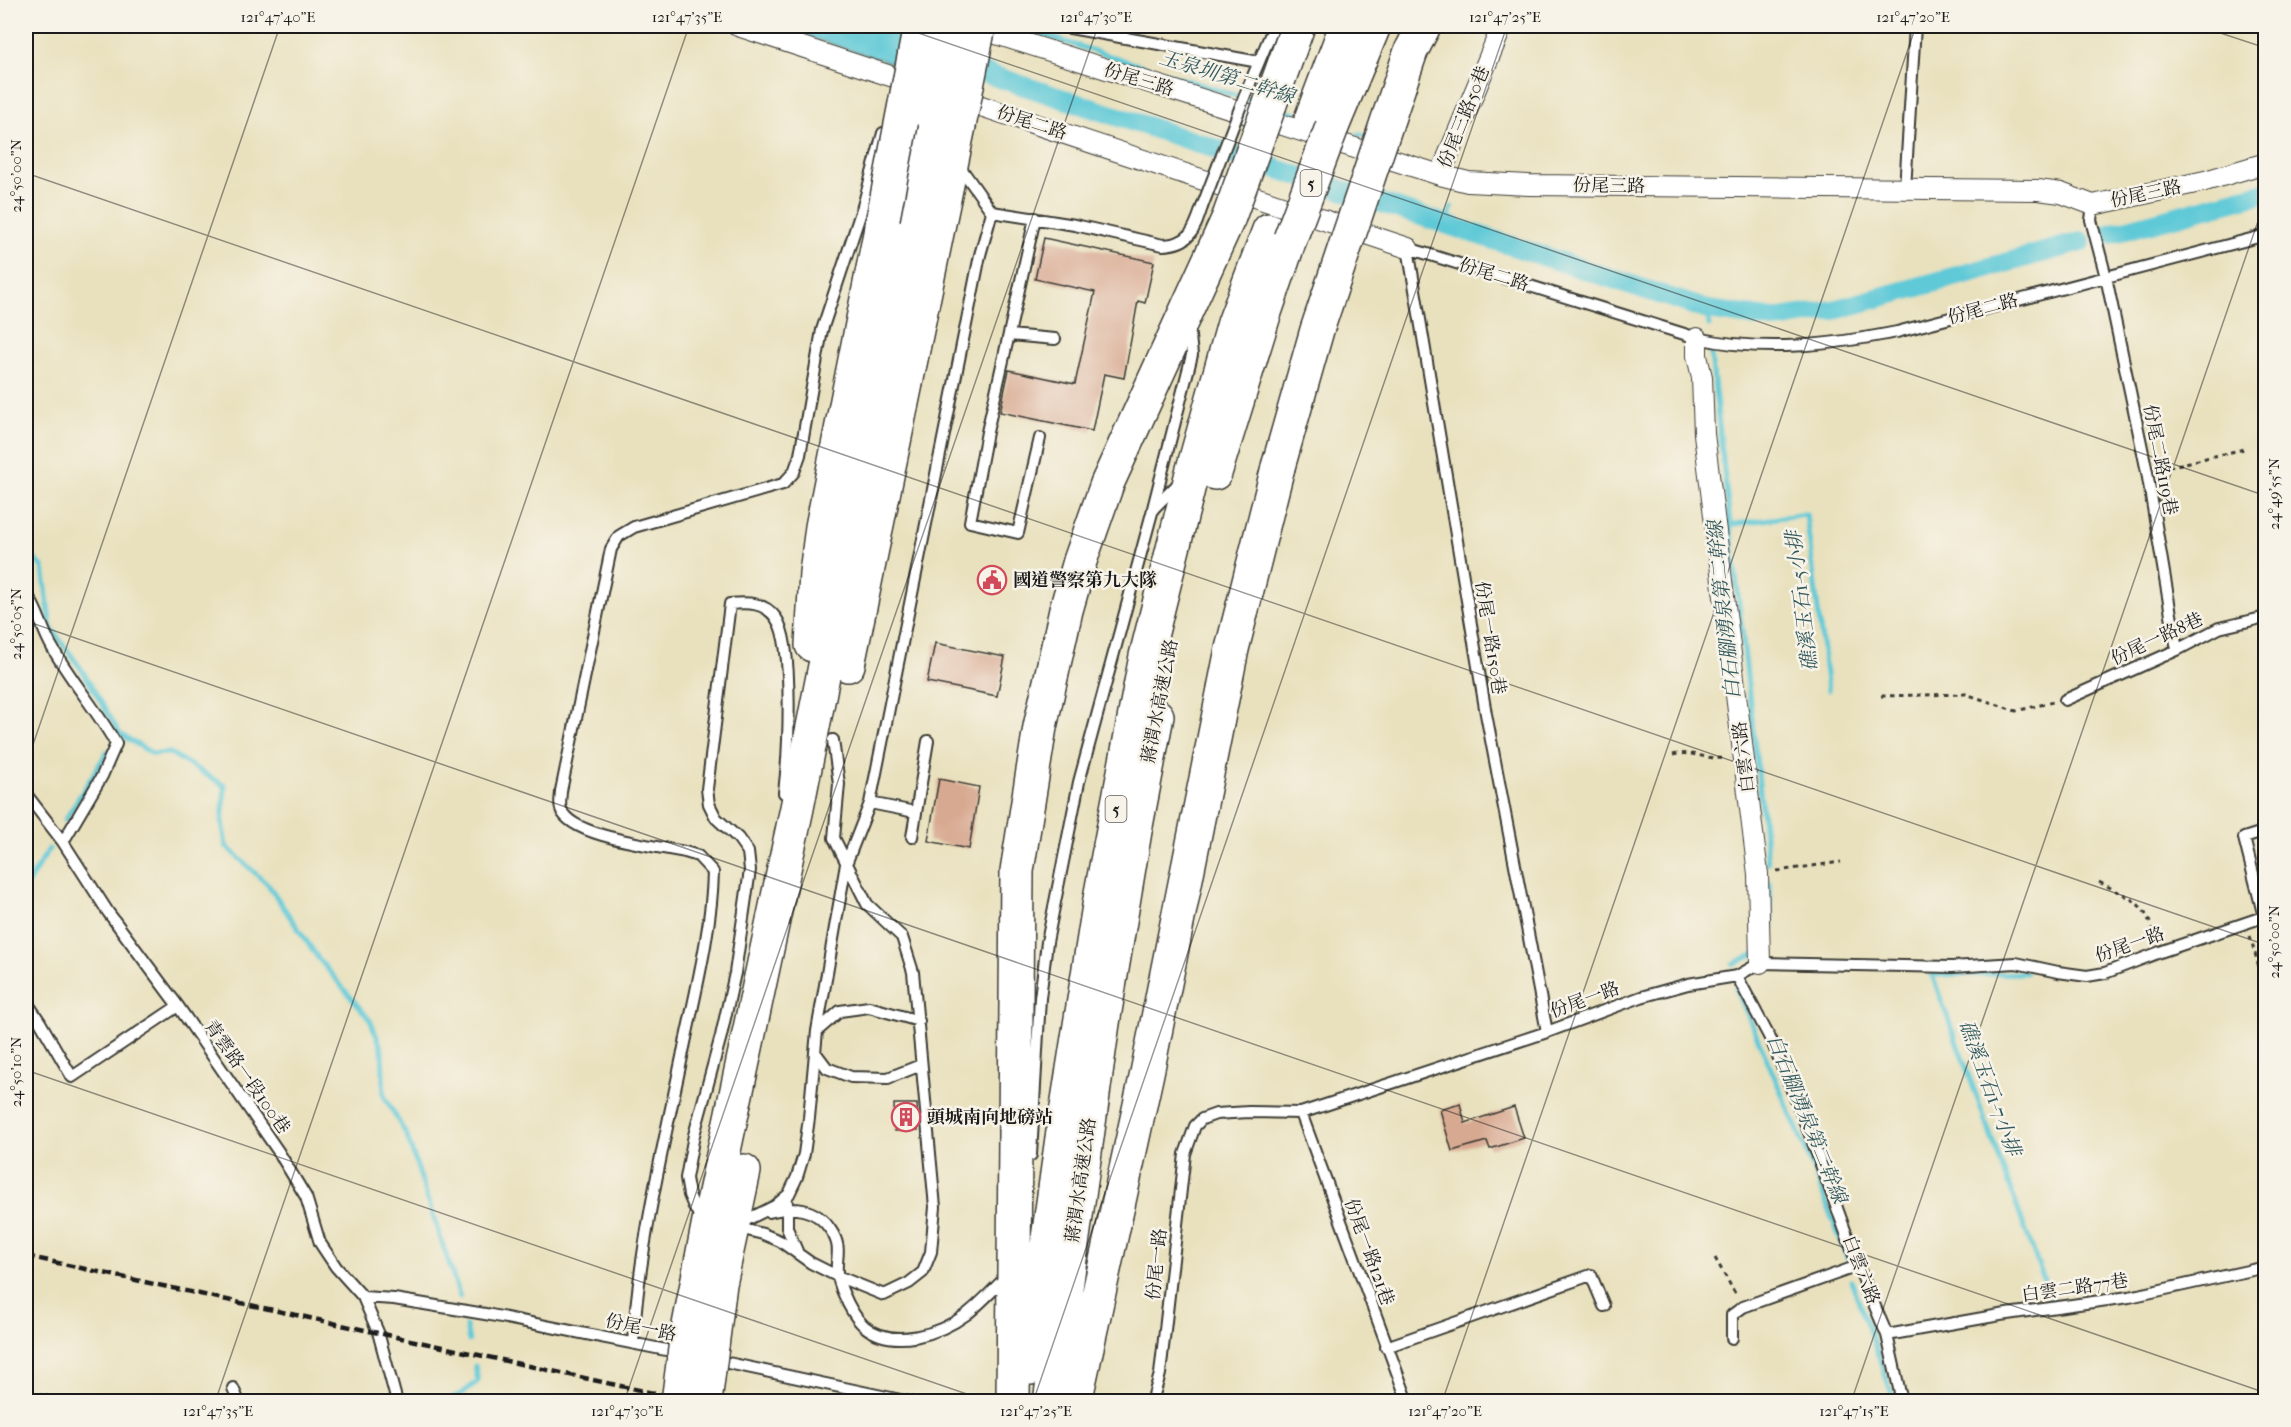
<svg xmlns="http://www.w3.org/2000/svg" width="2291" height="1427" viewBox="0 0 2291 1427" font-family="'IM FELL French Canon','Noto Serif TC',serif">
<rect width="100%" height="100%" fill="#f7f3e8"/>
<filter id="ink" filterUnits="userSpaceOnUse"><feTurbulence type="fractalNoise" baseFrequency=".0167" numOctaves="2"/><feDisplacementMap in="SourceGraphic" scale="12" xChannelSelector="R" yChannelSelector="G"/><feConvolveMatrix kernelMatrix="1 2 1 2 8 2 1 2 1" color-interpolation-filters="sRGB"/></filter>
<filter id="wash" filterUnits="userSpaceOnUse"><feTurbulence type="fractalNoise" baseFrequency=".008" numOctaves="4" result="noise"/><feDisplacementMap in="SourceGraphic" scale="24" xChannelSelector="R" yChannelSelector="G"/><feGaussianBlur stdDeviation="1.35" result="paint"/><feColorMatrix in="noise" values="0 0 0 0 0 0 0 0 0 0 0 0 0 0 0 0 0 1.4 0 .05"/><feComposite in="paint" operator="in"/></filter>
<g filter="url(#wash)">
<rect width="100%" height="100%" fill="#e9e1be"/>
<path fill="#5ec9d7" stroke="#3d727a" stroke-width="1.5" d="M772,26H891L907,31L898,65Z"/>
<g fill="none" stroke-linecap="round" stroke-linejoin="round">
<path stroke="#5ec9d7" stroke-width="5" d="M1021,28L1259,103
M1279,109L1302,116
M1358,134L1370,138
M1446,224L1452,207
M1708,310L1709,325
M1711,354L1768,863
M1728,525L1806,514L1828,690
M26,551L43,567L51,628L82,670L120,734L153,754L170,753L225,786L222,821L226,846L269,886L318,958L370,1020L382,1049L384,1096L407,1136L460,1297
M65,820L107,752
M1769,882L1772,929
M26,886L49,849
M1733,964L1755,954
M2026,973L1932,975L2051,1299
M1736,988L1804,1145L1849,1262
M1851,1280L1895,1402
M466,1326L469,1341
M443,1402L463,1393L478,1381L475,1366"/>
<path stroke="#5ec9d7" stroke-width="20" d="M963,66L1708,310L1774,319L1834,310L2081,242
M2110,234L2266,192"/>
</g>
<g id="blocks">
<path fill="#d8a991" d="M1044,238L1154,262L1145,303L1138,301L1124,378L1104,374L1092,431L1000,412L1009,370L1075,384L1095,292L1035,279Z
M935,643L1005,657L997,696L927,682Z
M939,779L979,787L969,849L928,841Z
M894,1104H917L918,1130L895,1131Z
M1460,1104L1465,1123L1514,1107L1524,1138L1490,1149L1487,1141L1452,1151L1440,1110Z"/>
</g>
</g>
<g filter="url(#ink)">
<use href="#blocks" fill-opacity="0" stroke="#3b3a34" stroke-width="1.5"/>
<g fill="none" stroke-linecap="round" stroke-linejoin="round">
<g stroke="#3b3a34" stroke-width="14">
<path id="service" d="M1059,26L1259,62
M1013,40L1020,26
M1245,95L1274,26
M1905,189L1915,26
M2093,205L2091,220L2106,277L2147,472L2177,650
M992,212L1075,225L1163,245C1190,244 1194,231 1202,207
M1035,218L987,432L970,522L1018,533L1040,438
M1009,335L1055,339
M1153,508L1192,355L1189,327
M26,593C38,609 42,630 52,647C71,681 97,710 116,744L102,776L63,842
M2065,700L2177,650L2219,628L2266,617
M26,794L63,842L108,912L178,1006L278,1151L306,1197L320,1243L336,1267L363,1297L378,1332L397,1402
M870,803L915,812
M912,837L928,741
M2264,917L2244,838L2266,831
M1737,976L1773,1044L1811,1137L1858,1266L1887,1335L1900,1393L1904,1402
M26,1001L40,1022L72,1077L178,1006
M817,1031L840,1011L869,1007L919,1021
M1547,1032L1486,714L1408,248L1697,338C1764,353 1831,345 1897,332L2266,235
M815,1052L827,1068L851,1077L888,1078L921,1065
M1301,1113L1408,1402
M1031,1155L1040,998L1047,942L1079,782L1153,509L1180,482
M787,1203V1228L797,1251
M769,1212C793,1206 815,1207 830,1229C845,1250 833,1260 838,1278C842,1293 852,1315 864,1326C893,1350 940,1334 967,1314C981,1303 994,1289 1007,1276
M703,1218L695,1209L689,1195L686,1178L694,1135L721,1036L735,973L750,870L748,852L738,838L716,818L709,804L707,789L730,604C747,602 765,602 776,618C795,644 788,759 784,793
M738,1224L775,1206L789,1194L797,1177L804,1154L809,1118L817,1031L846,864L870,803L980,255L992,212L958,164
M735,1227L763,1234L780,1241L811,1263L837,1276L884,1295L909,1283L923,1272L931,1252L935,1207L913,972L902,937L867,904L834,838L839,784L833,740
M363,1297L394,1299L491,1315L681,1353
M1887,1335L2000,1315L2129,1297L2266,1267
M1732,1338V1315L1743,1307L1858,1266
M633,1343C640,1240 665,1139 686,1038C697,986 712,925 713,872L698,856L685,852C657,846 570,837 561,809C559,804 561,796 561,791L611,549L619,536L634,527L783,484L794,472L800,455L822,330L863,206L883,133
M1386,1347L1591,1275L1604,1306
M714,1360L910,1402
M233,1388L239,1402
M26,1398L48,1402
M1152,1402L1160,1374L1185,1154L1195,1126L1202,1119L1216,1114L1249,1112L1301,1113L1547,1032L1641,997L1688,984L1737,976L1760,963L1952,967L2016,963L2058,972L2087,976L2105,973L2160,952L2266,916"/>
</g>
<g stroke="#3b3a34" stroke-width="22">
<path id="minor" d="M738,26L918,85
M971,26L1440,175L1468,182L1529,185L2038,190L2061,193L2093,205L2205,181L2266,163
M954,97L1408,248
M1440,175L1502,26
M1697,338V356L1702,377L1704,434L1758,874L1760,963"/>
</g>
<g stroke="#3b3a34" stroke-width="36">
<path id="motorway" d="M1411,51L1424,26
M1270,104L1298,26
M1311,119L1346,26
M1332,127L1374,26
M1215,473L1264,315L1290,239
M812,645L816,573L822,527L883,218
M848,665L959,126
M686,1341L709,1221L797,808L933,117
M712,1346L720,1284L744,1171
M1030,1368L1062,1138L1101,893L1146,656L1193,469L1234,323L1269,230
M1013,1402L1017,871L1040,727L1066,610L1080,561L1107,484L1229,217
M1050,1402L1103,1023L1135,831L1157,716
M1075,1402L1147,1073L1232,649L1278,467"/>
</g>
<path stroke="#3b3a34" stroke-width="3" stroke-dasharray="4.5 4.5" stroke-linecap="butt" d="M2160,469L2244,449
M1881,696L1966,694L2016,711L2053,702
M1673,755C1692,750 1705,760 1725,758
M1777,871L1841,862
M2099,882C2133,900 2144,900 2156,939
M2250,936L2266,991
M1715,1258L1736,1295"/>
<use href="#service" stroke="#fff" stroke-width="10"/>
<use href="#minor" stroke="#fff" stroke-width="20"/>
<use href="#motorway" stroke="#fff" stroke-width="33"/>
<path stroke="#1c1c1c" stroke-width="4.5" stroke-dasharray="9 4.5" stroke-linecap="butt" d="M26,1256L694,1402"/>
<g stroke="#3b3a34" stroke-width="14" stroke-linecap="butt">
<path id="service-bridge" d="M1202,207L1245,95"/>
</g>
<g stroke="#3b3a34" stroke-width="36" stroke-linecap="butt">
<path id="motorway-bridge" d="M933,117L951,26
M959,126L979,26
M1229,217L1270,104
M883,218L920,26
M1290,239L1332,127
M1278,467L1317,330L1411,51
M678,1402L686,1341
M705,1402L712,1346"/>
</g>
<use href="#service-bridge" stroke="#fff" stroke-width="10"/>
<use href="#motorway-bridge" stroke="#fff" stroke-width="33"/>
</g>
</g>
<path fill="none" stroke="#1c1c1c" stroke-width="1.5" stroke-opacity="0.45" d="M898,26L2266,496M2199,26L2266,48M26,173L2266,945M26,621L2266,1393M26,765L280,26M26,1070L990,1402M215,1402L689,26M624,1402L1098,26M1033,1402L1507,26M1442,1402L1916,26M1851,1402L2266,198M2260,1402L2266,1386"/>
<defs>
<g id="civic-ring" transform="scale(1.5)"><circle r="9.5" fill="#f7f3e8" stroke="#d1495b" stroke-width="1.5"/><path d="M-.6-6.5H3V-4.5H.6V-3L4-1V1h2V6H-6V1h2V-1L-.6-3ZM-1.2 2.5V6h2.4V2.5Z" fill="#d1495b"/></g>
<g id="building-ring" transform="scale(1.5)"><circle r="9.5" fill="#f7f3e8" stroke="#d1495b" stroke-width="1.5"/><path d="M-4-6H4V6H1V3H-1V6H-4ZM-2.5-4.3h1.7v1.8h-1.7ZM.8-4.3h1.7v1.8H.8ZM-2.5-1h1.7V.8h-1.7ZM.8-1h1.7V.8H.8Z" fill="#d1495b"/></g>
</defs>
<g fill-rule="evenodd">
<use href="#civic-ring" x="992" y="580"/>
<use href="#building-ring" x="906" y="1117"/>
</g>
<g text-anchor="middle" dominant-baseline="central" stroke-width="5" stroke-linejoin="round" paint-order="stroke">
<g fill="#f7f3e8" stroke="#5e5c59" stroke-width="1.5">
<rect x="1300.5" y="170" width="21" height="26" rx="4.5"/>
<rect x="1105.5" y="796" width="21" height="26" rx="4.5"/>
</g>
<g font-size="16" font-weight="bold" fill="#1c1c1c">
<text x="1311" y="183">5</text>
<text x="1116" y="809">5</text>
</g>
<g font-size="18" fill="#1c1c1c" stroke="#f7f3e8">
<text transform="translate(1139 80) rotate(17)">份尾三路</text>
<text transform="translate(1464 117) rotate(-68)">份尾三路50巷</text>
<text transform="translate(1032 123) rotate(18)">份尾二路</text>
<text transform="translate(1609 186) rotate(1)">份尾三路</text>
<text transform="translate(2146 194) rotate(-12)">份尾三路</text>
<text transform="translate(1494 275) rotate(17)">份尾二路</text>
<text transform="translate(1983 309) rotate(-15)">份尾二路</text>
<text transform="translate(2160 460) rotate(79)">份尾二路119巷</text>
<text transform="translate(1490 638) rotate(81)">份尾一路150巷</text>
<text transform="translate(2157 639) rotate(-25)">份尾一路8巷</text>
<text transform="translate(1160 701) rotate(-79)">蔣渭水高速公路</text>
<text transform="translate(1744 757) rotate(-97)">白雲六路</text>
<text transform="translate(2130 945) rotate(-19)">份尾一路</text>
<text transform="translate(1585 1000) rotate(-20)">份尾一路</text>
<text transform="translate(247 1077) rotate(55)">青雲路一段100巷</text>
<text transform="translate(1081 1180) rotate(-82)">蔣渭水高速公路</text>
<text transform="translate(1369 1252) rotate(70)">份尾一路121巷</text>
<text transform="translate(1157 1264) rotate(-84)">份尾一路</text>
<text transform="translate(1861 1270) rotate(69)">白雲六路</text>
<text transform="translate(2075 1288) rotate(-8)">白雲二路77巷</text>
<text transform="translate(641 1328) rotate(12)">份尾一路</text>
</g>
<g font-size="18" font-weight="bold" fill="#1c1c1c" stroke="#f7f3e8" text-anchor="start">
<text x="1013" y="580">國道警察第九大隊</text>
<text x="927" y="1117">頭城南向地磅站</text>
</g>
<g font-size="20" font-style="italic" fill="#33595d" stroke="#f7f3e8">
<text transform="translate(1227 77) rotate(17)">玉泉圳第二幹線</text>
<text transform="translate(1802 601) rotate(-97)">礁溪玉石1-5小排</text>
<text transform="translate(1724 610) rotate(-96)">白石腳湧泉第二幹線</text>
<text transform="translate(1990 1088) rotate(70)">礁溪玉石1-7小排</text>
<text transform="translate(1807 1119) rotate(68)">白石腳湧泉第二幹線</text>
</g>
</g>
<rect width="2291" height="1427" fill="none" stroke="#f7f3e8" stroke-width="66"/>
<rect x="33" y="33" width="2225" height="1361" fill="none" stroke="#1c1c1c" stroke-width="2"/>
<g font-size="15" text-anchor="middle" fill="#1c1c1c">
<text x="278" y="22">121°47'40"E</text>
<text x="687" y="22">121°47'35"E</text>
<text x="1096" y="22">121°47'30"E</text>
<text x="1505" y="22">121°47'25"E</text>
<text x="1913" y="22">121°47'20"E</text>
<text transform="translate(16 176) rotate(-90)" y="5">24°50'00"N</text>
<text transform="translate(2274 494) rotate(-90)" y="5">24°49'55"N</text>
<text transform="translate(16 624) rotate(-90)" y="5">24°50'05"N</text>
<text transform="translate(2274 942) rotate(-90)" y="5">24°50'00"N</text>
<text transform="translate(16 1072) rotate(-90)" y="5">24°50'10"N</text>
<text x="218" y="1416">121°47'35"E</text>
<text x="627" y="1416">121°47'30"E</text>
<text x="1036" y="1416">121°47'25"E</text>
<text x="1445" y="1416">121°47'20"E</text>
<text x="1854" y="1416">121°47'15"E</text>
</g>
</svg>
